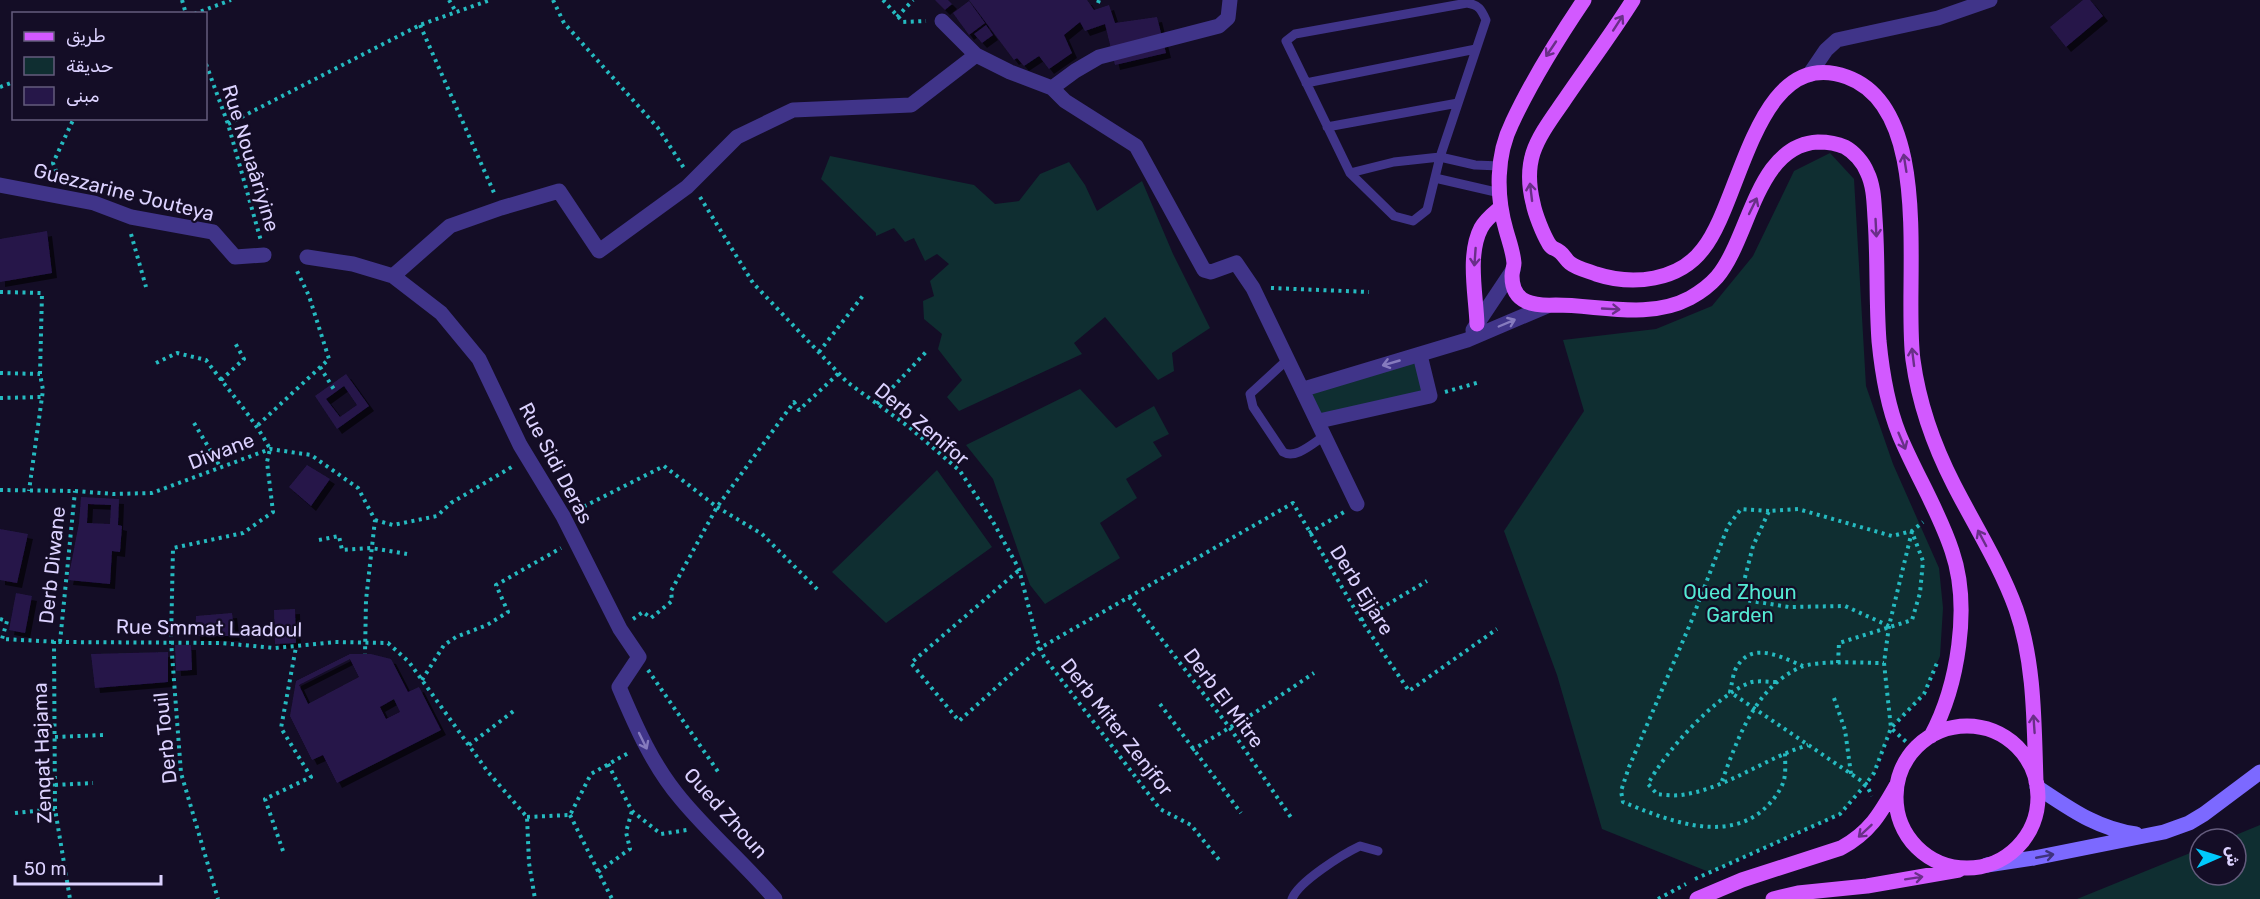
<svg xmlns="http://www.w3.org/2000/svg" width="2260" height="899" viewBox="0 0 2260 899" font-family="Rubik,Vazirmatn,sans-serif">
<defs>
<filter id="shadow"><feDropShadow dx="5" dy="5" stdDeviation="0" flood-color="#0009"/></filter>
</defs>
<rect width="100%" height="100%" fill="#140d26"/>
<path fill="#0f2e31" d="M1830,153L1854,179L1866,386L1893,464L1939,568L1943,608L1940,656L1924,694L1891,728L1874,773L1840,814L1709,872L1602,829L1557,675L1504,531L1584,411L1563,340L1656,329L1712,306L1753,256L1794,171Z
M830,156L974,185L995,204L1019,201L1040,174L1069,162L1085,185L1097,211L1142,181L1173,254L1210,328L1172,353L1174,371L1158,380L1105,317L1074,343L1082,354L959,411L947,397L962,380L938,349L942,334L924,319L923,301L934,296L930,281L949,264L937,254L925,261L914,238L905,242L894,228L876,236V233L821,179Z
M1419,358L1429,397L1312,424L1297,394Z
M1080,389L1116,428L1154,406L1169,434L1153,442L1162,456L1126,479L1137,498L1100,523L1120,558L1045,604L1030,585L993,479L966,445Z
M937,470L992,547L886,623L832,572Z
M2260,825V899H2077L2200,849V875H2236V839H2226Z"/>
<path fill="#261749" fill-rule="evenodd" filter="url(#shadow)" d="M935,0H948L952,4L945,10Z
M969,0H1087L1094,10L1109,5L1115,23L1157,17L1166,53L1115,65L1105,24L1085,31L1080,22L1064,35L1072,53L1049,69L1039,56L1024,66L1017,58L1014,60Z
M2083,0H2090L2103,16L2066,47L2050,27Z
M969,1L985,23L969,35L953,13Z
M986,25L993,35L982,43L974,34Z
M47,231L52,273L0,282V239Z
M346,374L369,406L337,429L315,396ZM344,386L357,405L340,417L326,399Z
M307,465L330,479L311,506L289,487Z
M81,497L119,499L118,525L122,526L120,552L112,551L110,584L68,580L79,523ZM88,504L111,505L110,524L87,523Z
M0,529L28,534L17,583L0,580Z
M16,593L32,596L25,633L9,630Z
M295,609L296,643L275,644L274,610Z
M232,613L235,636H195L196,616Z
M175,645H191L192,670L176,671Z
M168,652V682L95,688L91,654Z
M350,654H371L391,659L408,692L419,687L441,730L337,783L323,755L312,760L290,716L296,681ZM350,659L359,677L308,704L299,685ZM394,699L400,712L386,719L380,707Z"/>
<g fill="none" stroke-linecap="round" stroke-linejoin="round">
<path stroke="#25bac0" stroke-width="4" stroke-dasharray="3 4.5" stroke-linecap="butt" d="M182,0L186,14
M449,0L456,12
M553,0L564,23L658,128L684,168
M883,0L903,22L926,21
M1098,3L1099,0
M194,14L231,0
M897,17L913,0
M420,25L495,195
M206,64L228,124L261,241
M0,87L14,82
M228,124L420,25L490,0
M59,179L53,163L74,118
M700,197L753,283L847,382L909,427L960,471L992,520L1019,569L1037,640L1044,657L1160,809L1191,825L1220,861
M131,234L146,287
M1271,288L1369,292
M0,292L42,293L40,374L43,390L29,491
M819,352L865,293
M156,363L177,353L206,360C228,390 253,417 270,449L267,462L273,512L243,533L173,548L171,641L181,773L218,899
M320,367L335,391
M0,373L40,374
M221,380L244,359L234,341
M1445,392L1480,382
M0,398L42,397
M877,404L926,352
M194,423L221,468
M258,425L329,359L309,296L297,271
M0,490L75,491L113,494L152,493L270,449L311,455L358,488L375,520L366,600L365,654
M717,507L762,534L820,592
M577,510L664,466L717,507
M1769,511L1741,509L1728,526L1691,622L1629,767L1621,791L1623,802C1665,819 1723,844 1763,810C1771,803 1781,791 1784,780C1786,772 1785,761 1785,752
M375,520L393,525L437,516L451,503L515,465
M1912,531L1889,626L1884,663L1891,728L1915,750
M1309,533L1344,512
M319,540L339,536L342,550L371,548L407,554
M1018,571L911,663L959,721L1040,648L1293,503L1361,620L1409,691L1497,629
M1129,597L1230,728L1292,819
M0,619L7,621L2,639L60,642L221,643L275,648L335,642L388,643L409,662L488,772L527,817L529,863L535,899
M633,619L643,612L651,618L672,601L671,591L717,507L794,402L799,410L839,373
M1361,620L1427,581
M1889,626L1845,606L1789,607L1745,600L1741,593L1753,546L1769,511L1798,509L1892,536L1912,531L1923,522
M54,641L55,809L70,899
M60,642L75,491
M1838,663L1839,643L1912,620L1920,593L1923,561L1912,532
M1803,666C1783,658 1754,641 1738,665C1733,671 1732,684 1730,692L1866,784L1872,796
M648,670L719,773
M422,680L444,645L456,637L487,625L508,612L496,585L561,548
M1776,682C1768,682 1756,680 1749,683C1714,697 1665,752 1648,784L1657,794C1664,795 1673,796 1681,795C1726,789 1765,758 1808,745
M1834,698L1845,730L1851,774
M1160,704L1241,813
M55,737L103,735
M469,745L515,710
M1192,750L1256,712L1314,673
M608,764L632,811L661,834L687,830
M1722,781C1738,738 1755,687 1801,667C1817,660 1865,663 1884,663
M55,785L93,783
M15,813L55,809
M570,815L612,899
M527,817L570,815L591,774L630,752
M283,851L265,799L311,777L281,728L296,647
M598,872L630,849L626,832L632,811
M1695,879L1840,814L1866,784L1874,773L1891,728L1924,694L1937,663
M1658,899L1686,884"/>
<path stroke="#403489" stroke-width="9" d="M1467,3C1479,5 1481,9 1486,20L1440,157L1427,210L1413,221L1394,216L1350,173L1286,41L1295,34Z
M1306,83L1476,49
M1327,127L1458,103
M1350,173L1394,162L1440,157L1475,165L1500,166
M1435,178L1500,193
M1287,360L1250,394L1253,407L1283,452C1296,460 1314,442 1326,435
M1292,899C1298,882 1343,854 1360,846L1378,851"/>
<path stroke="#403489" stroke-width="15" d="M942,21L976,55L1010,72L1052,88L1065,101L1136,146L1204,270L1211,272L1236,263L1253,288L1357,504
M1809,75L1826,50L1837,40L1938,18L1990,0
M1052,88L1075,71L1099,57L1219,26L1228,18L1230,0
M0,185L94,203L131,217L213,232L235,257L264,255
M307,257L353,264L393,276L441,313L479,359L520,445L563,516L620,629L639,657L619,687C636,727 653,766 681,799C710,834 745,864 775,899
M393,276L450,226L501,208L559,191L599,251L687,187L737,137L793,110L911,105L976,55
M1473,330L1513,270
M1304,389L1467,340L1547,306
M1319,421L1430,396L1420,355"/>
<path stroke="#7c69ff" stroke-width="15" d="M2037,787C2069,808 2097,829 2136,834
M1987,865L2034,858L2164,832L2189,823L2204,814L2260,772"/>
<path stroke="#d259ff" stroke-width="15" d="M1584,0C1557,40 1532,80 1512,123C1496,155 1496,196 1506,230C1509,241 1513,251 1514,263C1514,267 1512,271 1512,276C1512,304 1535,306 1556,305C1599,305 1649,320 1690,298C1699,293 1710,285 1717,277C1750,238 1756,145 1818,142C1827,142 1836,143 1845,147C1854,152 1863,162 1867,172C1874,186 1874,203 1875,218C1878,259 1876,300 1879,341C1882,372 1887,404 1899,434C1915,473 1939,511 1952,551C1971,606 1958,686 1931,736
M1633,0C1611,35 1586,68 1563,102C1552,118 1539,135 1533,153C1528,169 1529,187 1533,203C1535,214 1543,234 1549,244C1553,250 1554,247 1560,252C1564,255 1566,260 1570,263C1576,268 1588,271 1596,274C1633,286 1679,281 1703,249C1742,201 1756,44 1847,77C1936,109 1903,285 1913,360C1919,404 1934,446 1954,485C1975,526 2000,565 2016,609C2035,663 2034,725 2036,782
M1477,324C1476,295 1467,255 1481,228C1485,220 1494,213 1501,207
M1896 797a71 71 0 1 1 142 0a71 71 0 1 1-142 0Z
M1697,899L1742,880L1841,848C1870,832 1880,814 1896,786
M1773,899L1798,893L1867,886L1959,870"/>
</g>
<defs><path id="oneway-shaft" d="M-6 0H5M1.5-3L5.5 0L1.5 3" fill="none" stroke-width="1.6" stroke-linecap="round" stroke-linejoin="round" transform="scale(1.5)"/></defs>
<g stroke="#692f88">
<use href="#oneway-shaft" transform="translate(1618 23) rotate(-57)"/>
<use href="#oneway-shaft" transform="translate(1551 49) rotate(124)"/>
<use href="#oneway-shaft" transform="translate(1905 163) rotate(-99)"/>
<use href="#oneway-shaft" transform="translate(1531 192) rotate(-97)"/>
<use href="#oneway-shaft" transform="translate(1753 206) rotate(-64)"/>
<use href="#oneway-shaft" transform="translate(1876 228) rotate(87)"/>
<use href="#oneway-shaft" transform="translate(1475 257) rotate(94)"/>
<use href="#oneway-shaft" transform="translate(1611 309) rotate(3)"/>
<use href="#oneway-shaft" transform="translate(1913 357) rotate(-97)"/>
<use href="#oneway-shaft" transform="translate(1902 441) rotate(67)"/>
<use href="#oneway-shaft" transform="translate(1982 538) rotate(-118)"/>
<use href="#oneway-shaft" transform="translate(2034 724) rotate(-94)"/>
<use href="#oneway-shaft" transform="translate(1865 831) rotate(137)"/>
<use href="#oneway-shaft" transform="translate(1914 878) rotate(-9)"/>
</g>
<g stroke="#867bbe">
<use href="#oneway-shaft" transform="translate(1507 323) rotate(-23)"/>
<use href="#oneway-shaft" transform="translate(1391 363) rotate(164)"/>
<use href="#oneway-shaft" transform="translate(643 741) rotate(64)"/>
</g>
<use stroke="#3e327d" href="#oneway-shaft" transform="translate(2045 856) rotate(-11)"/>
<g text-anchor="middle" dominant-baseline="central" stroke-width="4.5" stroke-linejoin="round" paint-order="stroke">
<g font-size="20" fill="#dcd2ff" stroke="#140d26">
<text transform="translate(251 158) rotate(73)">Rue Nouaâriyine</text>
<text transform="translate(124 192) rotate(14)">Guezzarine Jouteya</text>
<text transform="translate(922 424) rotate(40)">Derb Zenifor</text>
<text transform="translate(221 451) rotate(-21)">Diwane</text>
<text transform="translate(556 463) rotate(62)">Rue Sidi Deras</text>
<text transform="translate(52 565) rotate(-84)">Derb Diwane</text>
<text transform="translate(1362 590) rotate(58)">Derb Ejjare</text>
<text transform="translate(209 628) rotate(1)">Rue Smmat Laadoul</text>
<text transform="translate(1224 698) rotate(53)">Derb El Mitre</text>
<text transform="translate(1117 727) rotate(52)">Derb Miter Zenjfor</text>
<text transform="translate(165 738) rotate(-96)">Derb Touil</text>
<text transform="translate(42 753) rotate(-92)">Zenqat Hajama</text>
<text transform="translate(726 813) rotate(48)">Oued Zhoun</text>
</g>
<g font-size="20" fill="#54e9d3" stroke="#140d26">
<text x="1740" y="592">Oued Zhoun<tspan x="1740" dy="23">Garden</tspan></text>
</g>
</g>
<rect x="12" y="12" width="195" height="108" fill="#140d26" stroke="#645c7d" stroke-width="1.5"/>
<rect x="24" y="32" width="30" height="9" fill="#d259ff" stroke="#645c7d" stroke-width="1.5"/>
<text x="66" y="42" font-size="18" fill="#dcd2ff">طريق</text>
<rect x="24" y="57" width="30" height="18" fill="#0f2e31" stroke="#645c7d" stroke-width="1.5"/>
<text x="66" y="72" font-size="18" fill="#dcd2ff">حديقة</text>
<rect x="24" y="87" width="30" height="18" fill="#261749" stroke="#645c7d" stroke-width="1.5"/>
<text x="66" y="102" font-size="18" fill="#dcd2ff">مبنى</text>
<g transform="translate(2218 857) rotate(87)"><circle r="28" fill="#140d26" stroke="#645c7d" stroke-width="1.5"/>
<path d="M0-4.5L10 22L0 15L-10 22Z" fill="#00cafd"/>
<text y="-9" font-size="16" font-weight="bold" text-anchor="middle" fill="#dcd2ff">ش</text>
</g>
<path d="M15 875v9h146v-9" fill="none" stroke="#dcd2ff" stroke-width="3"/>
<text x="24" y="875" font-size="18" fill="#dcd2ff" stroke="#140d26" stroke-width="4.5" paint-order="stroke">50 m</text>
</svg>
